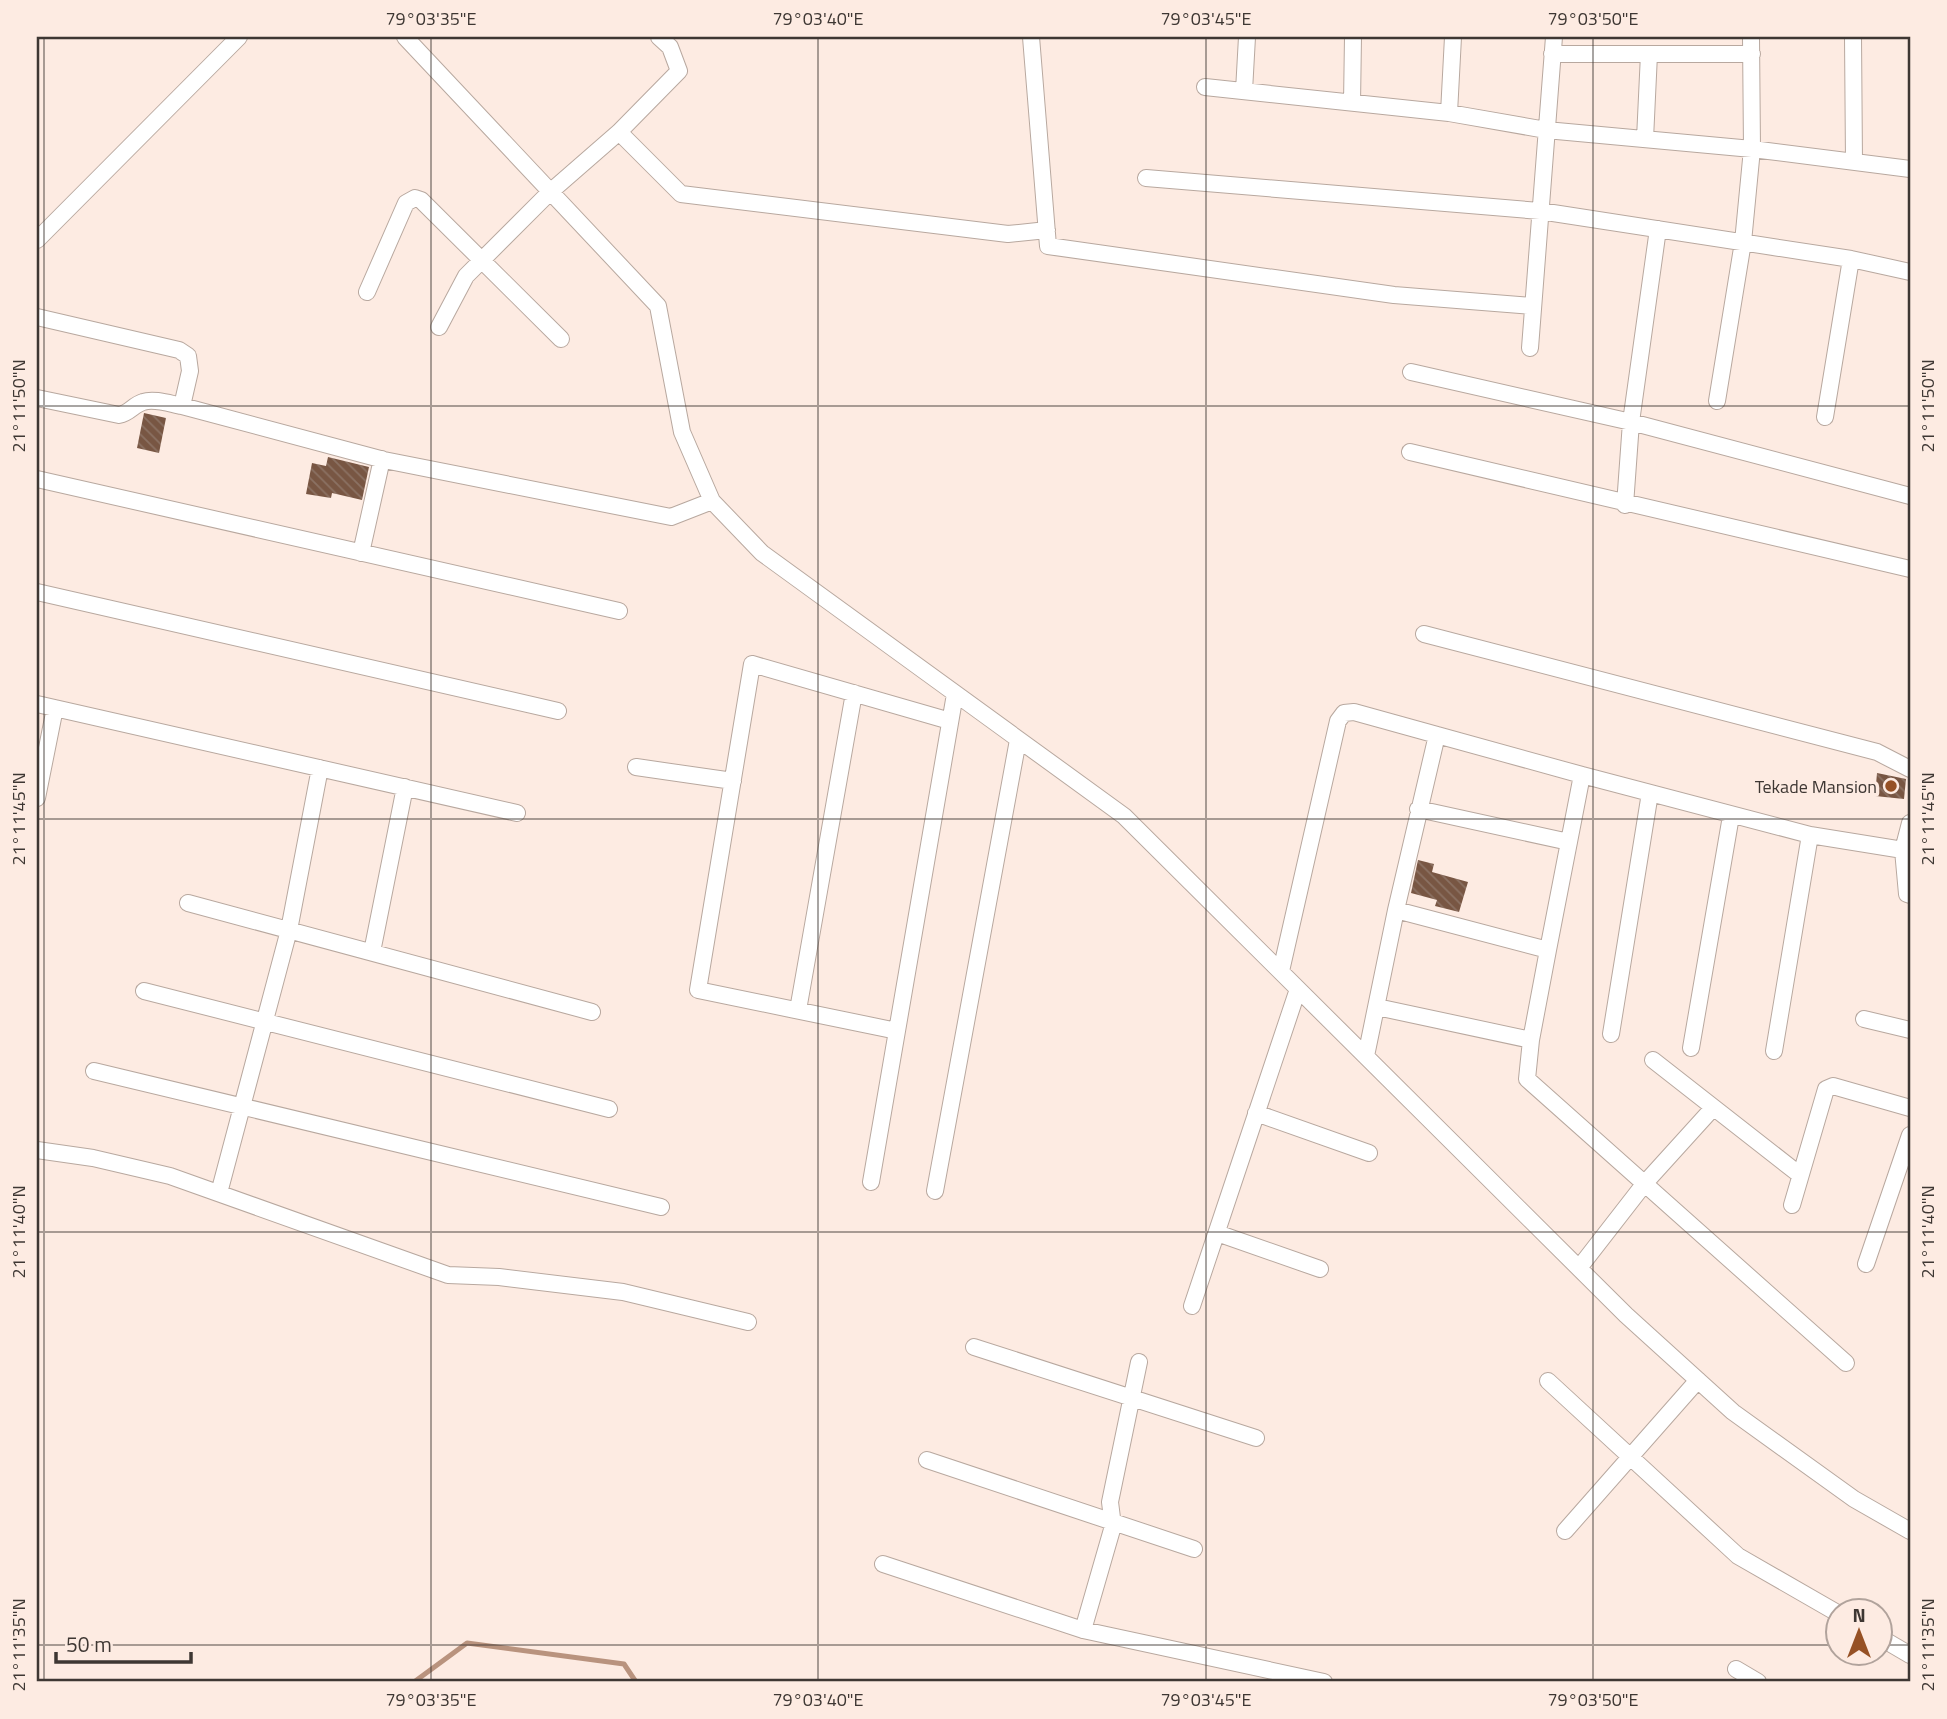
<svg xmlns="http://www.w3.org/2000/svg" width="1947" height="1719" viewBox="0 0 1947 1719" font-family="'Titillium Web',sans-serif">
<defs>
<pattern id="building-back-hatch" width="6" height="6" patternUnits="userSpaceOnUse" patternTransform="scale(1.75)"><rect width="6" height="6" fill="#785643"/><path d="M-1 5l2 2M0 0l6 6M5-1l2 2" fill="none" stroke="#8b7163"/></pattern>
</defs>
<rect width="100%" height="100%" fill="#fdebe2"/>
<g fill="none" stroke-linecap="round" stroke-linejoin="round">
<path stroke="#b9937e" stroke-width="5" d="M414,1682L467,1643L624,1664L636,1682"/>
</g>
<path fill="url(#building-back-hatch)" d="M144,413L166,418L159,453L137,448Z
M328,457L369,467L362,500L332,493L331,498L306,494L312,463L326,466Z
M1877,773L1906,779L1904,799L1875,796Z
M1418,860L1434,864L1432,872L1468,882L1459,912L1435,906L1437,900L1411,893Z"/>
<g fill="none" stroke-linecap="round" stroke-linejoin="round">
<g stroke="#b8a89f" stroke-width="18">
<path id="minor" d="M405,37L658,306L682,432L712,501L762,553L1124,816L1626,1315L1733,1412L1854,1499L1910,1531
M1031,37L1048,246L1394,295L1532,306
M1853,37L1854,162
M1552,54H1752
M1205,87L1449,113L1546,130L1752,149L1910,169
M1244,91L1247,37
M1352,103L1353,37
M1449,113L1453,37
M619,132L681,194L1008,234L1047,230
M1645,139L1649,54
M1146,178L1540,211L1851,259
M1658,229L1631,422L1910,496
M37,240L239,37
M367,292L406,203L415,198L421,200L561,339
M37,317L179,350L188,356L190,371L182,406
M439,327L466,276L549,193L619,132L679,71L670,47L659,37
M1530,348L1554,37
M1411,372L1631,422L1625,505
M37,398L119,415C130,413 133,405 143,402C154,398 171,404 182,406L384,460L671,517L712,501
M1717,401L1743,242L1752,149L1751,37
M1825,417L1851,259L1910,272
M1410,452L1910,569
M37,479L619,611
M361,553L382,459
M37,592L558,711
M1424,634L1877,752L1910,769
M37,704L517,813
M1437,735L1582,775
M636,767L733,781
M37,798L55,708
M1418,809L1569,842
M1903,850L1910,823
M188,903L592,1012
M372,952L405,787
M1281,971L1338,721L1344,713L1354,712L1437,735L1396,910L1548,950L1582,775L1810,835L1903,850L1907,894L1910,895
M144,991L609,1109
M1377,1007L1531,1040L1527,1079L1846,1363
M798,1010L854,693
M1864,1019L1910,1030
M897,1031L698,990L752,664L950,721
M1611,1034L1650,793
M1531,1040L1548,950
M1691,1048L1731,816
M1774,1051L1810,835
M1366,1056L1396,910
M1653,1060L1800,1175
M94,1071L661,1207
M1256,1113L1369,1153
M37,1150L93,1158L170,1176L448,1275L499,1277L623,1292L748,1322
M871,1182L955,694
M935,1191L1018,740
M219,1193L289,930L320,768
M1792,1205L1826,1089L1833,1086L1910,1108
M1217,1233L1320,1269
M1866,1264L1910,1135
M1579,1268L1645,1183L1713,1108
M1192,1306L1298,989
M974,1347L1256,1438
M1548,1381L1738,1556L1839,1614
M927,1460L1194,1549
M1565,1531L1698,1380
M883,1564L1083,1630L1324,1682
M1083,1630L1113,1526L1110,1502L1139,1362
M1881,1638L1910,1655
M1736,1669L1758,1682"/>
</g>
<use href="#minor" stroke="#fff" stroke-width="16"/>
</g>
<path fill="none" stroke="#3e3733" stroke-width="2" stroke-opacity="0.45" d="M44,37V1682M431,37V1682M818,37V1682M1206,37V1682M1593,37V1682M37,406H1910M37,819H1910M37,1232H1910M37,1645H1839M1881,1645H1910"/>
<circle fill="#965125" stroke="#fdebe2" stroke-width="2.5" cx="1891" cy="786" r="7"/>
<g text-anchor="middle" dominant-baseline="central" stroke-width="7" stroke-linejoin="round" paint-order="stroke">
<g font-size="18" fill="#3e3733" stroke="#fdebe2" text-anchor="end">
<text x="1877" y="786">Tekade Mansion</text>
</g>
</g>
<rect width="1947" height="1719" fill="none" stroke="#fdebe2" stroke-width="77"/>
<g transform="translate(1859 1632)"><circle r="33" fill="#fdebe2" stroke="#b1a39c" stroke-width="2"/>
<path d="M0-5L12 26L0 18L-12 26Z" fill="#965125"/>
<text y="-10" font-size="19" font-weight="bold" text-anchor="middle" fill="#3e3733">N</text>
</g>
<path d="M56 1652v10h135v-10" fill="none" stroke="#3e3733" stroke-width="3.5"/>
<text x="66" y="1652" font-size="21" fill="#3e3733" stroke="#fdebe2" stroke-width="5" paint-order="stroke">50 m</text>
<rect x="38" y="38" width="1871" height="1642" fill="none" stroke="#3e3733" stroke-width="2.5"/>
<g font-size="18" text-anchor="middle" fill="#3e3733">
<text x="431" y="25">79°03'35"E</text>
<text x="818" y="25">79°03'40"E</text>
<text x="1206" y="25">79°03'45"E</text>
<text x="1593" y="25">79°03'50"E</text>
<text transform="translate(19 406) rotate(-90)" y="6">21°11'50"N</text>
<text transform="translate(1928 406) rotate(-90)" y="6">21°11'50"N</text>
<text transform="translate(19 819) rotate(-90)" y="6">21°11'45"N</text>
<text transform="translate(1928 819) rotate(-90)" y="6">21°11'45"N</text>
<text transform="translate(19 1232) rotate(-90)" y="6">21°11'40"N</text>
<text transform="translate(1928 1232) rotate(-90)" y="6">21°11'40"N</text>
<text transform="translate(19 1645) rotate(-90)" y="6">21°11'35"N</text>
<text transform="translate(1928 1645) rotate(-90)" y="6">21°11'35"N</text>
<text x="431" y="1706">79°03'35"E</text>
<text x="818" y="1706">79°03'40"E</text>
<text x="1206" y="1706">79°03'45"E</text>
<text x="1593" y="1706">79°03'50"E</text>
</g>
</svg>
